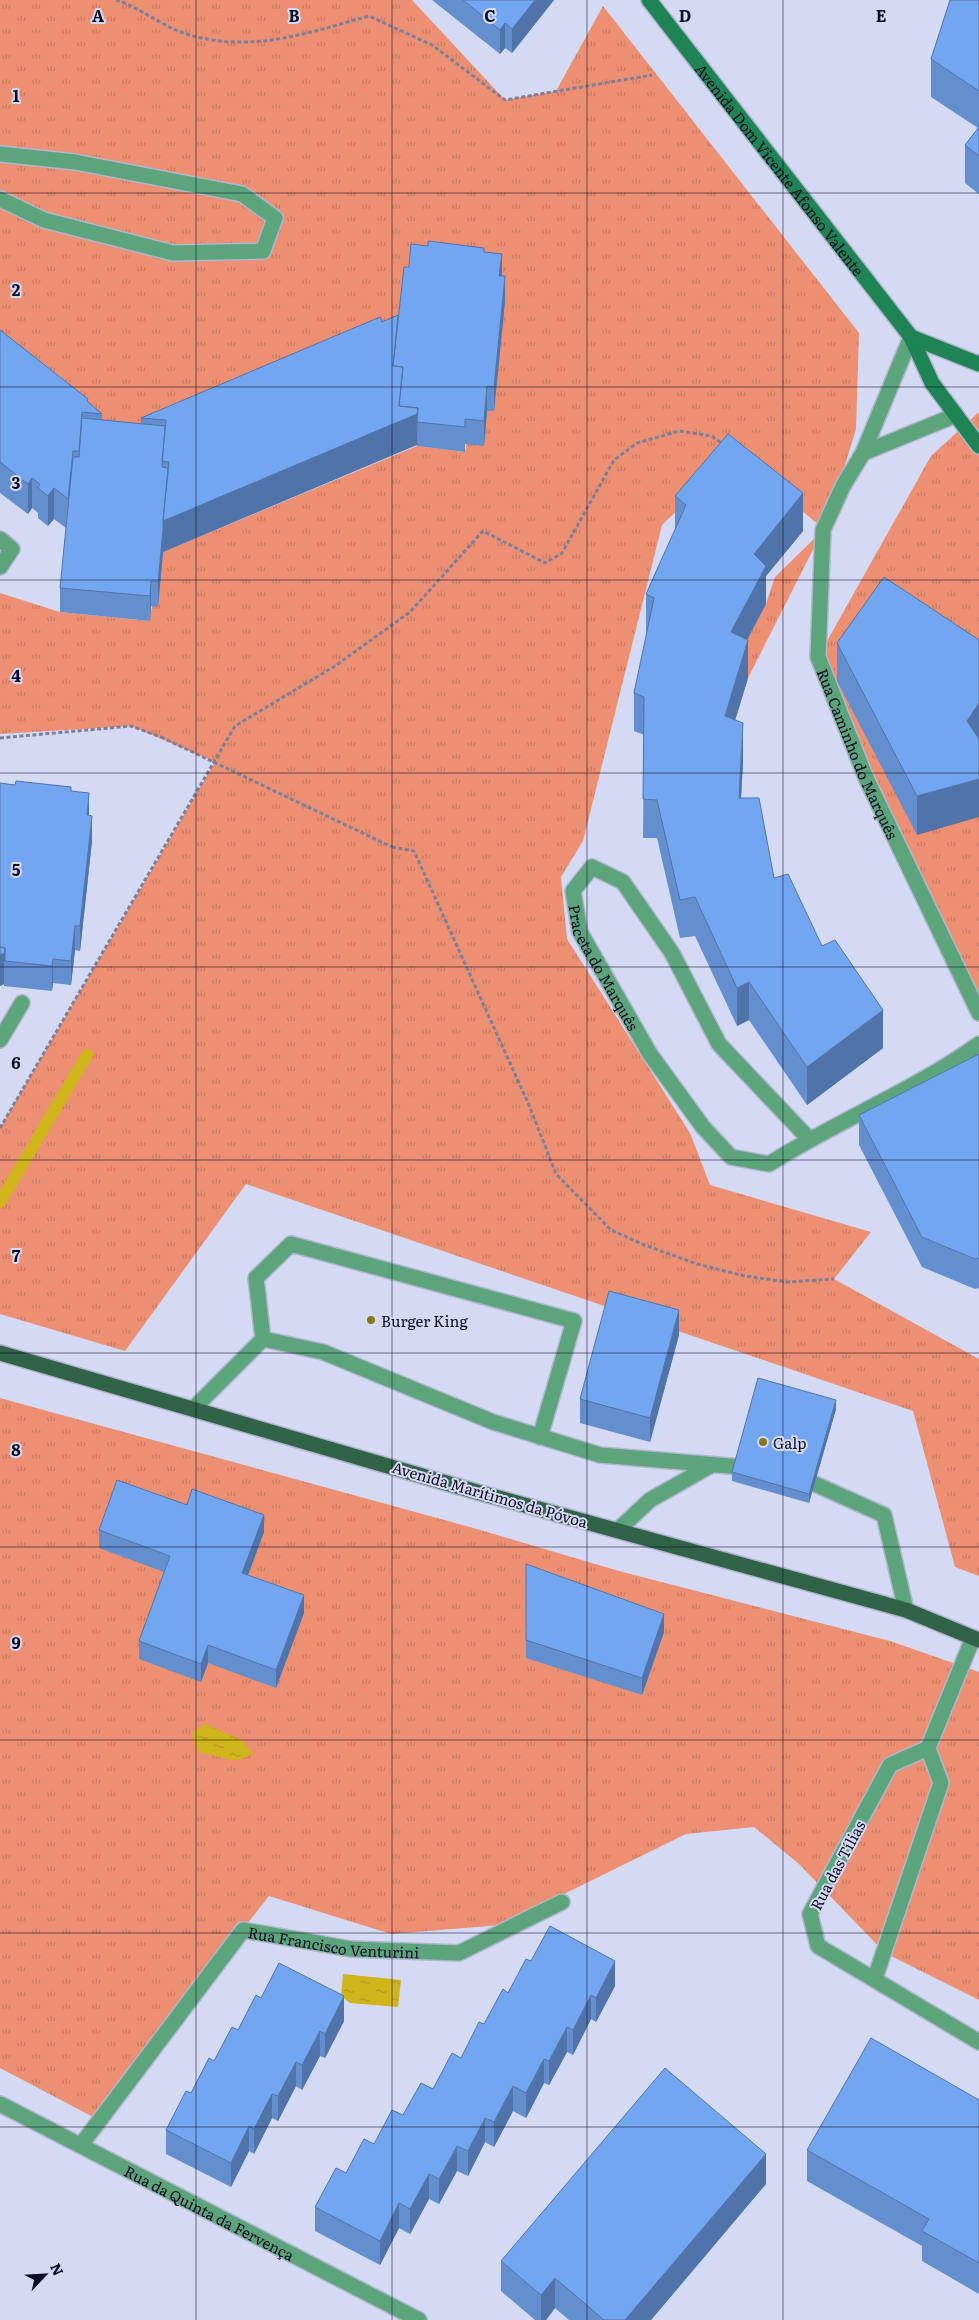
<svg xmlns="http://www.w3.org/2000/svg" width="979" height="2320" viewBox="0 0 979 2320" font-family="Literata,serif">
<defs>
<pattern id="grass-tufts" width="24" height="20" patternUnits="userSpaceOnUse" patternTransform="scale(1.25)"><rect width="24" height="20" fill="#ed8f73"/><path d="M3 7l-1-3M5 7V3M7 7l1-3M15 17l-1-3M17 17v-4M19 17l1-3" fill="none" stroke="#ca7a63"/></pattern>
<pattern id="water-ripples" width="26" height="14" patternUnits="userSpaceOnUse" patternTransform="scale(1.25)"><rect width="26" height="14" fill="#cfb41c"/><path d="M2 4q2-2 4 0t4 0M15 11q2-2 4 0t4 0" fill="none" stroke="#b09a19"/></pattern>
</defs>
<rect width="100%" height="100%" fill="#d5daf4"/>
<path fill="url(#grass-tufts)" d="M0,0H412L505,100L556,91L603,6L859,333L856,429L825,530L735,455L662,525L583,841L561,877L567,939L690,1133L710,1185L871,1232L834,1279L979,1359V1576L955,1567L913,1411L246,1184L125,1351L0,1314V1128L215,762L131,726L0,734V593L60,612L149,621L163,552L417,446L465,452L502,279L398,345L82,442L0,370Z
M979,412V1012L818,657L931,456Z
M823,530L748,678L731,670L766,604L775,577Z
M0,1398L470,1527L619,1571L890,1641L979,1672V2000L885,1953L799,1864L754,1827L686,1834L501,1925L391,1934L269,1896L95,2118L0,2068Z"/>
<path fill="url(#water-ripples)" d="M205,1724L242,1740L253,1754L236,1761L198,1752L192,1733Z
M343,1974L401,1980L398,2007L350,2003L341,1996Z"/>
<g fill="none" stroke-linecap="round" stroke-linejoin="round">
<path stroke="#cfb41c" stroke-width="12" d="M0,1202L87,1055"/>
<g stroke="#b1b5ce" stroke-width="18">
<path id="lane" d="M263,1339L256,1278L291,1244L574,1321L540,1437
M193,1409L263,1339L323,1352L493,1422L600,1455L753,1468
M797,1476L884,1515L906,1610
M618,1530L650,1500L710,1466"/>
</g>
<g stroke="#b1b5ce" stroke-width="18">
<g id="street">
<path d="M0,154L75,162L242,194L275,218L263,251L173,253L44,220L0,199"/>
<path id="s1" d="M911,337L863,453L843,486L823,530L818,657L866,778L979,1013"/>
<path d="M863,453L956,415"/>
<path d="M0,539L12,549L0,567"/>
<path d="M0,1040L22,1003"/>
<path id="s2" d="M809,1139L719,1044L672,953L623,882L592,867L573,891L580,932L650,1054L703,1127L731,1157L769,1164C837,1121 913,1091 979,1044"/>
<path d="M928,1748L890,1765L810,1914L818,1946L979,2042"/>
<path d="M875,1978L941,1783L928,1748L973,1638"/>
<path id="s3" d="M0,2104L419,2320"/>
<path id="s4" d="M81,2145L243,1930L351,1949L459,1953L562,1902"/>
</g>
</g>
<g stroke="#b1b5ce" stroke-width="18">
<g id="secondary">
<path id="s5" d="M649,0L911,337L932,383L979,446"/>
<path d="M911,337L979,364"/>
</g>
</g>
<g stroke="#b1b5ce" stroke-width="18">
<path id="primary" d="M0,1353L477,1492L906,1610L979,1640"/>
</g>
<path stroke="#7c7f98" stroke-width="3" stroke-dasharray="4 2.5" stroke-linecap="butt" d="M116,0C141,8 163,27 189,35C253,53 308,33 369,16L432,45L505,100L652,75
M0,738L131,726L161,737
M392,847L414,851L529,1105L556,1174L611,1230L642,1244L697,1264L745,1276L788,1282L834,1279
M0,1128L235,726L335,666L410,612L483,531L545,563L562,553L614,460L637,443L679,431L712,436L724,445"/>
<use href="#lane" stroke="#5ca57c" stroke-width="15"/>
<use href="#street" stroke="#5ca57c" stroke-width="15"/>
<use href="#secondary" stroke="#1f8455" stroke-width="15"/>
<use href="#primary" stroke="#306347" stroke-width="15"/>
<path stroke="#7c7f98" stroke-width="3" stroke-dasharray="4 2.5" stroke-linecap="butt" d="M161,737L392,847"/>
</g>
<path fill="#638fcf" d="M432,0H554L512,53L505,48L500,54Z
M979,0V194L965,183V145L978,128L931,97V59Z
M484,252L502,276L505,301L494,411H487L484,446L465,444V452L417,446V444L163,552L158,607L151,606L150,621L60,612V588L66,528L54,519L48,526L38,518V513L32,508L28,514L0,493V330L102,414V420L141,424V418L382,322L398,324L409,267Z
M675,496L803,531L766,576V604L747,640L748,678L735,720L743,761L741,798L774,878L822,946L883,1048L807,1105L749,1020L737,1026L695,936L680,938L657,838H643L644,735L634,731V693L647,633L646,632V594L675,531Z
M979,640L917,835L837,681V643Z
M15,785L71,791L89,816L92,841L80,951L75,950L71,985L53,983L52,991L4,986V984L0,986Z
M979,1054V1288L975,1289L922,1267L859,1145V1115Z
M679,1335L650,1442L580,1423V1399Z
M836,1409L809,1503L732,1481V1472Z
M187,1505L264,1532L248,1575L304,1613L276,1688L208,1663L201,1682L139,1659V1641L164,1572L99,1548V1530Z
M526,1564L664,1632L642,1695L526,1658Z
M531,1961L615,1986L596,2022L591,2019L573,2055L567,2052L549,2085L544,2083L526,2118L513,2111L494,2147L485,2142L468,2176L457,2171L439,2204L429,2199L410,2234L399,2228L380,2265L315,2231V2207L346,2173L403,2115L433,2089L461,2058L484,2024Z
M261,1998L344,2021L325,2058L320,2056L302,2090L296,2086L278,2121L272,2118L254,2154L249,2151L231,2187L166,2154V2130L214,2061L238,2030Z
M979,2100V2294L922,2261V2246L807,2181V2150Z
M766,2184L651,2320H569L555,2308L546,2320H535L501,2291V2261Z"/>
<path fill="#5074a9" d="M535,0H554L512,53V29Z
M505,23V48L500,54V30Z
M502,254V279L499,276Z
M505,276V301L494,411V387Z
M487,386V411L484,446V421Z
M418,408L417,445L163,552L158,607V582L163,521Z
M32,478V508L28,514V484Z
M54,488V519L48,526V496Z
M803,493V531L766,576V604L731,670V632L754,554Z
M151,581V606L150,621V596Z
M748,640V678L725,754V716Z
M979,703V741L967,721Z
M743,723V761L739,836V798Z
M979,779V817L917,835V796Z
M89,793V818L87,815Z
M92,816V841L80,951V926Z
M75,926V950L71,985V961Z
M5,948V961H4V984L0,986V955Z
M53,959V983L52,991V966Z
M749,982V1020L737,1026V988Z
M883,1010V1048L807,1105V1067Z
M679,1310V1335L650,1442V1418Z
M836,1400V1409L809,1503V1494Z
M264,1515V1532L242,1591V1573Z
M304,1595V1613L276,1688V1670Z
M664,1614V1632L642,1695V1678Z
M208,1645V1663L201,1682V1664Z
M615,1961V1986L596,2022V1998Z
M591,1995V2019L573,2055V2030Z
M344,1996V2021L325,2058V2034Z
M567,2027V2052L549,2085V2061Z
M320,2031V2056L302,2090V2065Z
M544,2059V2083L526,2118V2093Z
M296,2062V2086L278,2121V2096Z
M513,2086V2111L494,2147V2122Z
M272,2094V2118L254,2154V2129Z
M485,2118V2142L468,2176V2151Z
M249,2126V2151L231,2187V2163Z
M457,2146V2171L439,2204V2179Z
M766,2154V2184L651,2320H625Z
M429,2174V2199L410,2234V2209Z
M399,2203V2228L380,2265V2241Z
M555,2278V2308L546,2320H541V2295Z"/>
<path fill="#73a6f1" stroke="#5074a9" d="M463,0H535L512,29L505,23L500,30Z
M950,0H979V91L931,59Z
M979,127V156L965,145Z
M428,241L484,248V252L502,254L499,276H505L494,387L487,386L484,421L465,419V427L417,422L418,408L399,406L403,367L393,366L404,267H409L411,244L428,246Z
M398,315L393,366L403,367L399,406L418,408L417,414L163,521L169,462L162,461L166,420L141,418L380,317L382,322Z
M0,330L88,399L87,401L102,414L82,412L79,451H73L68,499L54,488L48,496L38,488L40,484L32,478L28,484L0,462Z
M82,418L165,426L162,467L168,468L163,521V530L158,582L151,581L150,596L60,588L73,457H79Z
M728,434L803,493L754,554L766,566L731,632L748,640L725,716L743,723L739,798H759L774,878L788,874L822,946L835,940L883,1010L807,1067L749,982L737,988L695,897L680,900L657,800L643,799L644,697L634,693L654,598L646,594L686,505L675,496Z
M884,577L979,640V703L967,721L979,739V779L917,796L837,643Z
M16,781L71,787V791L89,793L87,815L92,816L80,926H75L71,961L53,959L52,966L5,961V948L0,947V783L15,785Z
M0,947L5,948V953L0,955Z
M979,1054V1258L975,1259L922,1237L859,1115Z
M609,1291L679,1310L650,1418L580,1399Z
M758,1378L836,1400L809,1494L732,1472Z
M117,1480L187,1505L192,1489L264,1515L242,1573L304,1595L276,1670L208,1645L201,1664L139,1641L170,1556L99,1530Z
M526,1564L664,1614L642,1678L526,1640Z
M550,1926L615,1961L596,1998L591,1995L573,2030L567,2027L549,2061L544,2059L526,2093L513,2086L494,2122L485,2118L468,2151L457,2146L439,2179L429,2174L410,2209L399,2203L380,2241L315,2207L336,2168L346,2173L364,2139L374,2144L392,2110L403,2115L421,2083L433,2089L452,2053L461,2058L479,2022L484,2024L503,1989L508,1993L526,1959L531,1961Z
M279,1963L344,1996L325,2034L320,2031L302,2065L296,2062L278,2096L272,2094L254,2129L249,2126L231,2163L166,2130L186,2091L191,2093L209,2058L214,2061L232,2027L238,2030L256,1995L261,1998Z
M871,2038L979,2100V2263L922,2231L929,2219L807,2150Z
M665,2068L766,2154L625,2320H604L555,2278L541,2295L501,2261Z"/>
<path fill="none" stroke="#0b0c23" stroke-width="1" stroke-opacity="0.55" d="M196,0V2320M392,0V2320M587,0V2320M783,0V2320M0,193H979M0,387H979M0,580H979M0,773H979M0,967H979M0,1160H979M0,1353H979M0,1547H979M0,1740H979M0,1933H979M0,2127H979"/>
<g fill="#88761a" stroke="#d5daf4" stroke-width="2">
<circle cx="371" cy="1320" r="5"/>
<circle cx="763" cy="1442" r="5"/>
</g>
<g text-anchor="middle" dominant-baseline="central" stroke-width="4" stroke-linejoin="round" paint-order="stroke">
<g font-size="15" fill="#0b0c23" stroke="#d5daf4">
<text stroke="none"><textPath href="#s5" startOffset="214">Avenida Dom Vicente Afonso Valente</textPath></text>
<text stroke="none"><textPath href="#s1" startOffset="444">Rua Caminho do Marquês</textPath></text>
<text stroke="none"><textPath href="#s2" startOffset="468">Praceta do Marquês</textPath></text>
<text transform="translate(490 1494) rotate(16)">Avenida Marítimos da Póvoa</text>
<text transform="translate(837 1865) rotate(-62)">Rua das Tílias</text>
<text stroke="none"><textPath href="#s4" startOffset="361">Rua Francisco Venturini</textPath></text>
<text stroke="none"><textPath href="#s3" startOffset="236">Rua da Quinta da Fervença</textPath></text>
</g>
<g font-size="15" fill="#0b0c23" stroke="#d5daf4" text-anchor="start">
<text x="381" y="1320">Burger King</text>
<text x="773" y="1442">Galp</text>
</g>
</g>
<g font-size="16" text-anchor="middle" font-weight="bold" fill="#0b0c23" stroke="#d5daf4" stroke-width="4" stroke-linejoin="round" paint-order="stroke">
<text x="98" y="22">A</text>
<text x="294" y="22">B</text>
<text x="490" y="22">C</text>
<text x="685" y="22">D</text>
<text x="881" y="22">E</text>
<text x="16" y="102">1</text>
<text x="16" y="296">2</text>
<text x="16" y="489">3</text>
<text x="16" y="682">4</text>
<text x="16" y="876">5</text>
<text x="16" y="1069">6</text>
<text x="16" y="1262">7</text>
<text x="16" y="1456">8</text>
<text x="16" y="1649">9</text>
</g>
<g transform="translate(45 2275) rotate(65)" stroke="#d5daf4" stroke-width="4" paint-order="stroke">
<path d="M0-4L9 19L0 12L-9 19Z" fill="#0b0c23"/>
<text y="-8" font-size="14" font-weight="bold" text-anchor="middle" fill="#0b0c23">N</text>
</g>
</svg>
